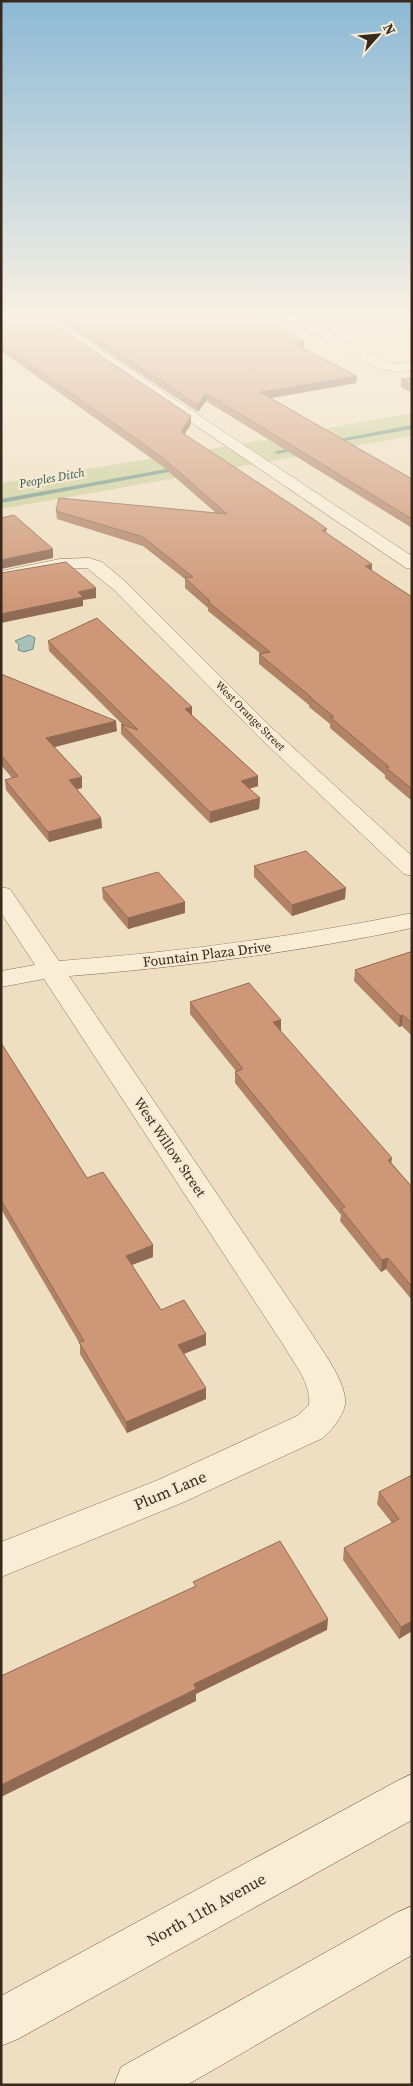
<svg xmlns="http://www.w3.org/2000/svg" width="413" height="2086" viewBox="0 0 413 2086" font-family="'Source Serif 4',serif">
<rect width="100%" height="100%" fill="#efdfc2"/>
<path fill="#c9cd96" d="M412,413V436L1,509V483L236,445Z"/>
<path fill="#a5c1b8" stroke="#6b9085" d="M29,635L35,638L33,649L24,652L18,650L19,645L15,641Z"/>
<g fill="none" stroke-linecap="round" stroke-linejoin="round">
<path fill="#6b9085" fill-rule="evenodd" d="M412,425V429L327,444L324,442Z
M299,446L302,448L301,449L277,454L274,452Z
M183,466L186,468L185,469L1,503V499Z"/>
<g stroke="#897059" stroke-width="1">
<path id="minor" d="M33,315H47L412,556V569L406,568Z
M279,315H294L388,362L398,364L412,362V370L398,372L379,368Z
M89,558L102,562L126,582L274,730L412,856V876L404,874L260,738L114,590L87,568L60,569L1,581V571L60,559Z
M1,887L10,889L59,961C177,952 295,937 412,913V928C299,952 184,967 69,976L308,1328C319,1346 348,1383 345,1405C342,1418 332,1429 323,1438L184,1502L1,1577V1542L158,1480L297,1416L309,1405C311,1383 295,1365 284,1346L44,979L1,987V971L35,965L1,913Z"/>
</g>
<g stroke="#6b513c" stroke-width="1">
<path id="secondary" d="M412,1774V1820L18,2039L1,2046V1996L397,1781Z
M412,1906V1955L187,2085H114L121,2067L396,1913Z"/>
</g>
<use href="#minor" fill="#f9edd6" fill-rule="evenodd"/>
<use href="#secondary" fill="#f9edd6" fill-rule="evenodd"/>
</g>
<path fill="#b18266" d="M1,315L191,416V424L184,434L327,529L326,533L372,571L412,597V801L385,778V775L330,728V724L309,707V705L259,664V654H261L208,611V608L185,588V579L143,546L57,519L56,511L216,513L162,466L1,351Z
M50,315H254L304,348L357,376L356,383L271,398L412,479V528L206,401L198,412Z
M412,378V393L401,387V379Z
M48,641L192,707V715L258,776V786L249,789L260,798L259,809L210,823L121,734V724H122L49,651Z
M1,674L117,731L54,747L82,777V788L77,789L101,818L102,828L49,842L6,790L5,780L12,778L1,765Z
M254,866L345,899L292,916L254,877Z
M102,888L185,902V913L128,929L103,899Z
M412,953V1036L402,1026L399,1027L354,981L355,970Z
M190,1002L281,1020L280,1031L412,1187V1300L386,1269L381,1272L340,1221L341,1215L235,1083V1072L236,1071L190,1014Z
M1,1043L87,1178L153,1245V1257L132,1265L161,1310L206,1345L184,1354L206,1399L127,1433L80,1354V1344L1,1209Z
M412,1475V1631L399,1639L343,1560L344,1548L392,1523L377,1504L379,1492Z"/>
<path fill="#906a53" d="M304,341V348L293,343Z
M357,376L356,383L260,400V392Z
M206,393V401L198,412V405Z
M191,416V424L181,440V432Z
M53,549V558L1,569V560Z
M372,564V573L365,566Z
M96,588V598L83,600V606L1,623V614L78,592Z
M192,707V717L185,709Z
M116,721L117,731L47,749L46,738Z
M258,776V786L241,791V781Z
M82,777V788L70,791L69,780Z
M260,798L259,809L210,823V812Z
M101,818L102,828L49,842L48,832Z
M346,888L345,899L292,916V905Z
M185,902V913L128,929V918Z
M403,1015L402,1026L399,1027L400,1016Z
M281,1020V1031L272,1034L273,1022Z
M392,1158L390,1170L388,1160Z
M153,1245V1257L126,1267V1256Z
M388,1258L386,1269L381,1272L382,1260Z
M206,1334V1345L178,1356V1345Z
M206,1388V1399L127,1433L126,1422Z
M328,1619L327,1630L196,1694V1701L1,1797V1785L194,1684Z
M412,1621V1631L399,1639L401,1627Z"/>
<path fill="#ce9777" stroke="#906a53" d="M1,315H40L191,416L181,432L312,518L327,529L322,530L372,564L365,566L412,597V789L386,768L389,767L330,717H334L310,697H311L259,654L270,652L208,602L210,601L185,578L193,577L143,537L56,511L59,498L227,514L162,457L1,344Z
M61,315H254L304,341L293,343L357,376L260,392L412,479V519L206,393L198,405Z
M412,378V385L401,379Z
M14,515L53,549L1,560V518Z
M66,562L96,588L78,592L83,597L1,614V573Z
M97,618L192,707L185,709L258,776L241,781L260,798L210,812L121,724L138,730L48,641Z
M1,674L116,721L46,738L82,777L69,780L101,818L48,832L5,780L18,776L1,755Z
M306,851L346,888L292,905L254,866Z
M158,872L185,902L128,918L102,888Z
M410,952L412,953V1023L403,1015L400,1016L355,970Z
M249,983L281,1020L273,1022L392,1158L388,1160L412,1187V1287L388,1258L382,1260L341,1209L345,1207L235,1072L243,1069L190,1002Z
M1,1043L87,1178L103,1172L153,1245L126,1256L161,1310L184,1300L206,1334L178,1345L206,1388L126,1422L79,1342L84,1341L1,1200Z
M412,1475V1621L401,1627L344,1548L399,1519L379,1492Z
M280,1541L328,1619L194,1684L196,1689L1,1785V1676L196,1586L193,1582Z"/>
<linearGradient id="sky" x2="0" y2="1"><stop stop-color="#8db9d5"/><stop offset="0.52" stop-color="#f8f1e4"/><stop offset="1" stop-color="#f8f1e4" stop-opacity="0"/></linearGradient>
<rect width="413" height="607" fill="url(#sky)"/>
<g text-anchor="middle" dominant-baseline="central" stroke-width="4.5" stroke-linejoin="round" paint-order="stroke">
<g font-size="11" fill="#39291d" stroke="#f6ead2">
<text transform="translate(250 716) rotate(45)">West Orange Street</text>
</g>
<g font-size="12" font-style="italic" fill="#2c5954" stroke="#f6ead2">
<text transform="translate(52 478) rotate(-10)">Peoples Ditch</text>
</g>
<g font-size="14" fill="#39291d" stroke="#f6ead2">
<text transform="translate(207 954) rotate(-7)">Fountain Plaza Drive</text>
<text transform="translate(170 1147) rotate(56)">West Willow Street</text>
</g>
<g font-size="16" fill="#39291d" stroke="#f6ead2">
<text transform="translate(170 1490) rotate(-23)">Plum Lane</text>
<text transform="translate(206 1909) rotate(-29)">North 11th Avenue</text>
</g>
</g>
<rect width="413" height="2086" fill="none" stroke="#39291d" stroke-width="5"/>
<g transform="translate(378 35) rotate(63)" stroke="#f6ead2" stroke-width="4" paint-order="stroke">
<path d="M0-4L9 19L0 12L-9 19Z" fill="#39291d"/>
<text y="-8" font-size="14" font-weight="bold" text-anchor="middle" fill="#39291d">N</text>
</g>
</svg>
